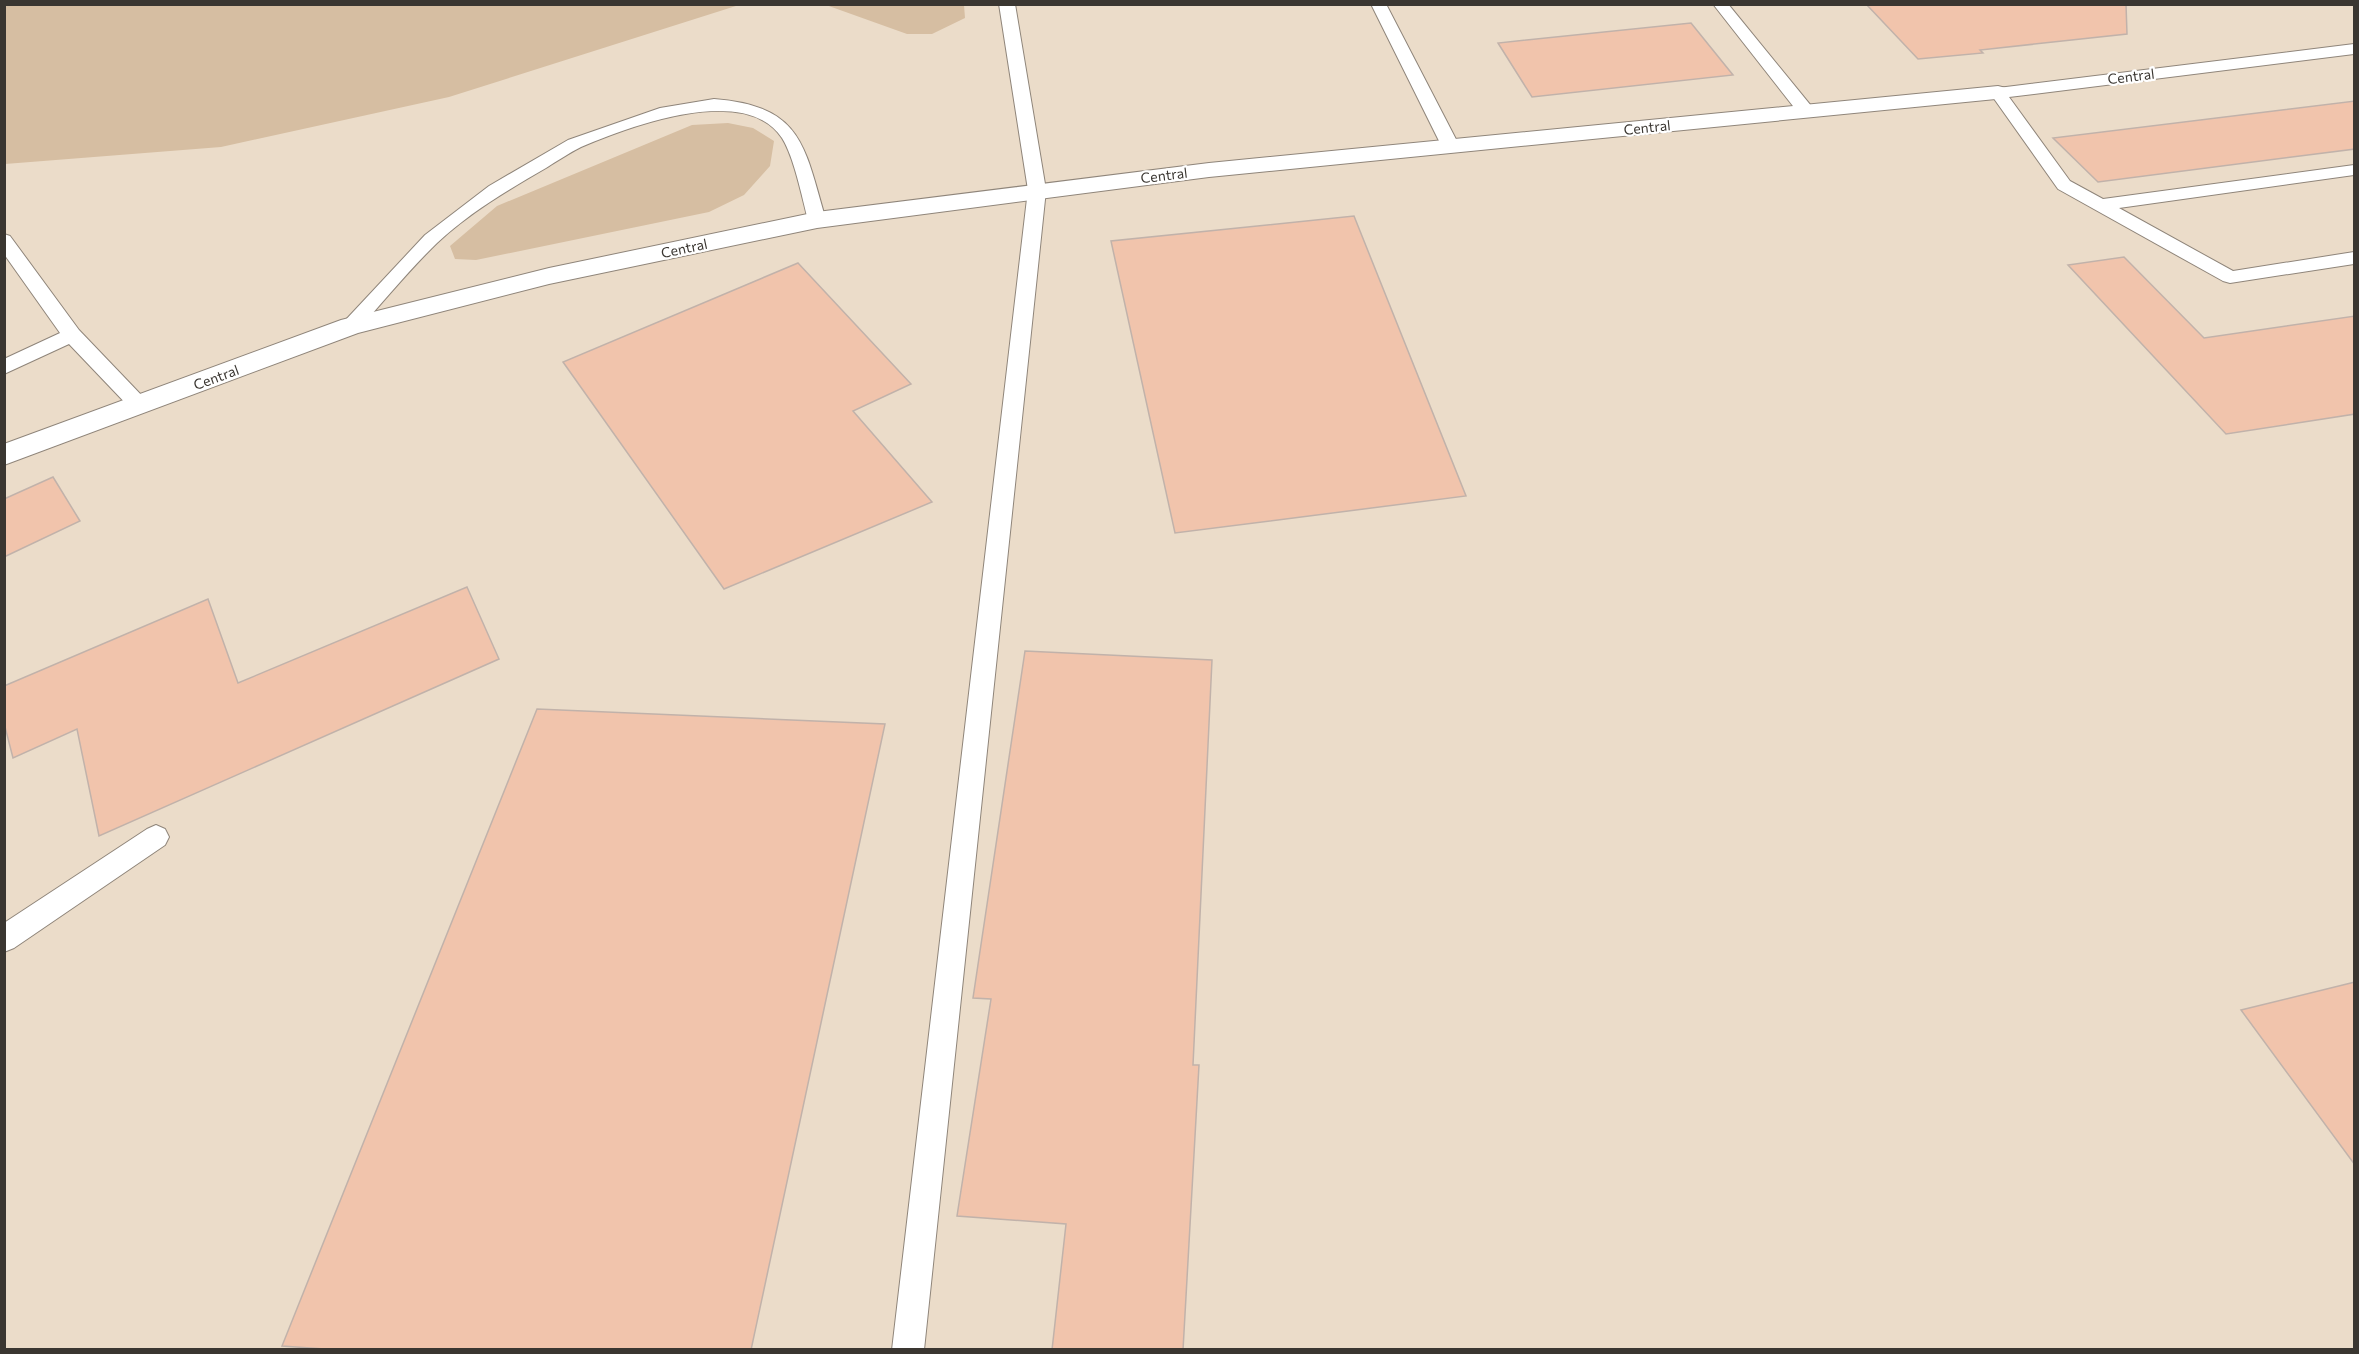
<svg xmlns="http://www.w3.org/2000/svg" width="2359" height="1354" viewBox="0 0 2359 1354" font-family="Commissioner,sans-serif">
<rect width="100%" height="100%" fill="#f2e7da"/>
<path fill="#ebdcc9" d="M5,5H2354V1349H5Z"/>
<path fill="#d6bea2" d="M5,4H738L739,5L449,97L221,147L5,164Z
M826,5H964L965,18L932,34H907Z
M728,123L753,128L774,141L770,166L744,195L709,212L476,260L455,259L450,246L497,206L692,125Z"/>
<path fill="#f1c4ac" stroke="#c1b2aa" stroke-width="1.5" d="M1866,4H2126L2127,34L1980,50L1983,53L1918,59Z
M1691,23L1733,75L1532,97L1498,43Z
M2355,101V149L2098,182L2053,138Z
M1354,216L1466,496L1175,533L1111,241Z
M2124,257L2204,338L2355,316V414L2226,434L2068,265Z
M798,263L911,384L853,411L932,502L724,589L563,362Z
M53,477L80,521L4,557V499Z
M467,587L499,659L99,836L77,729L13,758L4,723V686L208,599L238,683Z
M1025,651L1212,660L1193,1065H1199L1183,1350H1052L1066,1224L957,1216L991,999L973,998Z
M537,709L885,724L751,1350H339L282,1346Z
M2355,982V1165L2241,1010Z"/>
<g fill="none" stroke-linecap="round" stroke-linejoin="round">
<g stroke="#8f857a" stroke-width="2">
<path id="service" d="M999,4H1015L1046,190L924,1350H892L1028,190Z
M1371,4H1386L1460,147L1457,151H1445L1442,147Z
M1713,4H1728L1812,107L1814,111L1812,115H1800Z
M2354,44V54L2009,97L2070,181L2103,199L2354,165V175L2119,208L2233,271L2354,252V264L2230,283L2223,281L2058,189L1990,93L1998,88Z
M714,99C803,106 804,146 826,220L823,224H811L808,220C802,197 794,157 782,138C745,82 628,127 581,147C569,153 557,161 546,168C508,190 469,213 437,243C409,270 383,302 357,331L350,332L343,331L340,326L425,235L489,186L568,140L660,108Z
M4,234L10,236L79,330L146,400L149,405L146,410L139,412L132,410L69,344L4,374V359L60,333L4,254Z
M156,825L165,829L169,837L165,845L14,948L4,952V923L147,829Z"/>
</g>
<g stroke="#8f857a" stroke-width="2">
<path id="minor" d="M1998,86L2006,88L2009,93L2006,98L1209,177L817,228L549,284L358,333L4,465V444L341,320L549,268L817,212L1209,163Z"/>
</g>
<use href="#service" fill="#fff" fill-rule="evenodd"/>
<use href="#minor" fill="#fff" fill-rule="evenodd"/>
</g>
<g text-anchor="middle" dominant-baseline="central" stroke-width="4.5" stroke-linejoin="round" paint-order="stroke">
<g font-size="14" fill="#3a3631" stroke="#fff">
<text transform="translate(2131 76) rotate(-7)">Central</text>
<text transform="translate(1647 127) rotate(-6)">Central</text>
<text transform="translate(1164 175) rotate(-7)">Central</text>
<text transform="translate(684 248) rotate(-12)">Central</text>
<text transform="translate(216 377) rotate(-20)">Central</text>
</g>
</g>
<rect width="2359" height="1354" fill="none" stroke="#3a3631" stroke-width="12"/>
</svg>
